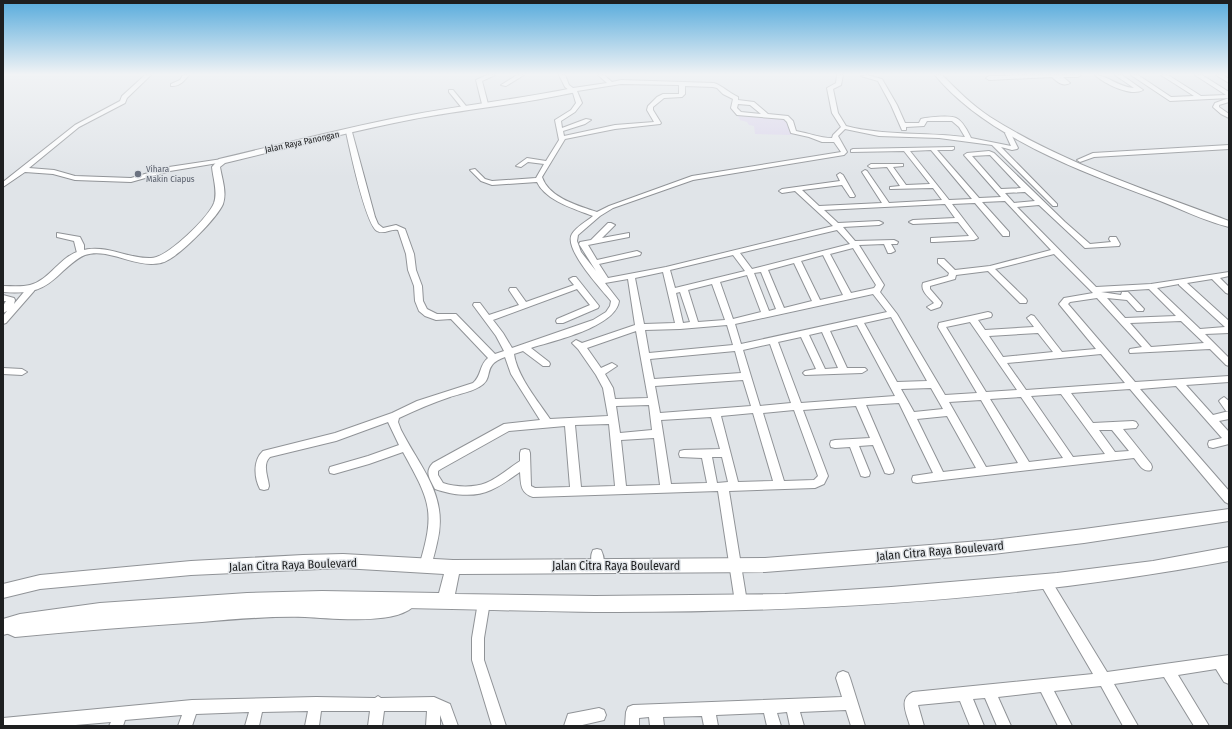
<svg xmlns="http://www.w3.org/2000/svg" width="1232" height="729" viewBox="0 0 1232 729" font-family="'Fira Sans Condensed',sans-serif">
<rect width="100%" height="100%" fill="#e0e4e8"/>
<path fill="#dcd6ec" d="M738,116L786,119L791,135L755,134L754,126L749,125L747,122L740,120Z"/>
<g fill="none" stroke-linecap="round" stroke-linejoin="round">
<g stroke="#909397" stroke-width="2">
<path id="street" d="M145,75H151L127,98L125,103L79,127L29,168L54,170L75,176L131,178L169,167L222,159L225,161L224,162L170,171L131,182L75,180L53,174L25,172L3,187V182L75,125L120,101L122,96Z
M183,75H189C184,81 179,87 171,86V84L180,80Z
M487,75H495L482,81L488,104L485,106L482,104L476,80Z
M517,75H524L506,86L501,85Z
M559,75H565L569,85L573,88L607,83L598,75H604L612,82L621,80L714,83C723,86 729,93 738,97V100L754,102L768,114L788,116L793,121L796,131C808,133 820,138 832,138L833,135L841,127L832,113L827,88L836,83L837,75H843L841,85L833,89L838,113L846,126C885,136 925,132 965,137L959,127L952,121H927L924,126L906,127V130H902L891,105L878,81L861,76L867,75L882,79L897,105L905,123H919L921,119C927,117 950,115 956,118C963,121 968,132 971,138L1011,146L1005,133L1008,131H1012L1013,132L1011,134L1018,148L1017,149L1012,150L1001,147L1057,204V206H1053L992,145L939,138L879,136L845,129L838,136L847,152L844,155L693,180L613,208L600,216L578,235L577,241L581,252L596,271L579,244L580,242L591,240L608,223H611L615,225L602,238L629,233V237L588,245L597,260L637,251L641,253L640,255L599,264L608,278L666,267L833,226L795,191L782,193L779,191L782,189L840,181L837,175L840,173L843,175L855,196L854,197H850L842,185L802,190L819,206L882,203L862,172L865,170L867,171L889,203L942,200L933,188L890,189V187L900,186L887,167L871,168L868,166L871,164H903V166L893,167L906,185L930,184L904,151L851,152V150L853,149L954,147V149L952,150H937L979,198L1001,197L964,155L967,153L989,151L994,153L1065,222L1090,244L1111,242L1109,239L1110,237H1116L1120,244L1119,246L1085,248L1039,205L1017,207L1096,287L1151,284L1229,272V276L1220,278L1229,287V294L1226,293L1212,279L1187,283L1229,321V333L1205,334L1229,358V366L1226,365L1210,349L1130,353L1129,351L1130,349L1142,347L1097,298L1070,302L1068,304L1135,382L1229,376V382L1186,385L1213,415L1229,411H1226L1219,401L1221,399L1224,397L1229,401V419L1219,421L1229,432V444L1213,448L1209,447L1208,444L1209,441L1222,438L1176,386L1140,389L1229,491V504L1225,502L1130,389L1071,393L1093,423L1133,421L1136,422L1138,425L1136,428L1123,429L1151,464L1152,467L1151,470C1143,473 1139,464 1134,458L917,483L913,482L912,479L913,476L933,473L899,403L866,405L894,470L893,473L889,474L885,473L873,445L859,446L870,473L869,476L865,477L861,476L850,447L835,448L831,447L830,444L831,441L835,440L870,438L856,406L803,410L828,476L824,484L815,488L729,491L747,602L745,606L741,608L737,606L735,602L718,491L533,497C520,493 521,484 520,472C511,478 501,486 491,490C474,498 452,495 435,489C430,479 424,472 433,463L504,424L540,420L511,374L505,357C480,366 496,378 479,387C471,392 459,394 450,397C432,403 416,410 399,418L398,422L401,430C421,469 449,496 437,543C435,552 433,561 429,570L425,571L421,570L419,566C436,511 430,501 403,452L369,464L334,474L330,473L329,470L330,467L368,456L399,445L388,422L336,441L270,457C262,464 268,477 269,486L268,489L264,490L260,489C254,478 253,460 263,451L335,433L392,413L417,401L473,383C482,375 479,365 488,358L451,319L436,320L425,316L419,311L415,301L414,286L408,270L406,254L398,230C391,228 384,235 377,231C365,223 350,149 346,132L347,131L352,132L375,217L378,224L383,228L396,225L405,229L414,254L416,270L422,286L423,301L427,309L437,314H456L495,354L504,351L496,336L473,305L474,303H480L489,315L519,305L509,290L510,288H516L526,302L574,285L569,279L573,277H576L599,306L598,308L563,323H557L556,321L557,319L590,305L577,289L493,320L503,333L512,348L593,320L606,312L610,306L611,301C601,289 563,248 572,234C576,227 587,221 593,216C575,209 546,201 537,182L492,185L481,181L470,170L475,169L485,179L492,181L536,178L544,164L528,162L521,167L516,166L527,158L546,161L559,140L555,120L571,110L576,103L573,93L565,87ZM621,84L679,85V94H663L657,97L648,106L647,110L654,122L615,125L564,136L563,131L585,124L591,120L586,119L562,128L561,121L575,112L582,103L577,91ZM685,86L713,87L717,88L723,94L733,99L731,108L737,115L784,119L787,122L791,133L809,137L822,142H834L841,152L692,176L609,206L597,212C579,206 549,198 542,177L565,139L615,129L660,124L661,123L653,110V107L664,98L682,97L685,94ZM738,104L750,105L761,114L741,112L737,108ZM931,150L972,199L949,200L910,151ZM990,155L1021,188L1001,189L972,156ZM1025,192L1035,201L1014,203L1005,193ZM1005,201L1051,250L990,266L955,270L944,259H938V263L949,273L948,276L923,283C920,291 929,297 934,303L927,307L931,310L940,307L942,303L930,289V286L955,279L956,275L988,271L1020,303H1026L1027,301L1026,299L995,269L1054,254L1093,293L1064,298L1059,304L1096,349L1062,352L1034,316L1031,315L1027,318L1034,327L985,330L978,320L991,317L992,315L991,313L988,312L939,323L938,327L977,393L945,395L897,314L880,292L884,285L859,245L884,244L888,253H891L895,251L891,244H897L898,242L894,240L855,241L843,227L879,225L883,223L879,221L838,223L824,210L945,204L955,218L913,220L909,222L913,224L958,222L969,236L931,238V242H934L974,240L978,238L952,204L975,203L1003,236H1009V232L982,202ZM837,230L850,244L752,269L740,253ZM853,248L876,285L874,288L851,293L830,254ZM733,255L745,271L675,288L670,270ZM823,255L843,295L820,300L801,261ZM794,263L812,301L784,308L768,270ZM663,272L675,323L644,324L635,278ZM761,272L776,309L769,311L754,273ZM747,275L761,312L733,319L720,282ZM628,279L635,325L582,343L576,340L572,343L578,349L596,375L603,388L608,416L550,419C538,401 517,376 514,354L523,351L543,366H549L550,364L549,362L531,348C553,341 616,327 619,301L605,283ZM712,284L725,320L698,322L688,290ZM1179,284V285L1225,327L1200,329L1157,288ZM1149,289L1176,316L1125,318L1107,298L1127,300L1137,311H1143L1144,309L1128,292H1122L1121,295L1101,292ZM680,292L690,322L683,323L676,293ZM873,294L887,312L741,344L735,324ZM891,317L927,381L897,382L864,323ZM1181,321L1204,343L1151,347L1130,323ZM970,322L1017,390L986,392L946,327ZM727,325L733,345L649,353L645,330L680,329ZM857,325L895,396L801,403L778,342L801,337L816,369L805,371L803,373L805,375L862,373L867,370L865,368H847L830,331ZM636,331L648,398L615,399L613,388L605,374L617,366L612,363L601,368L587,348ZM822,332L838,368L825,369L809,335ZM1038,333L1053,352L1003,357L989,336ZM770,344L791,403L760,406L743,350ZM735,351L741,373L654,379L650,359ZM1101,354L1125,383L1026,390L1007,363ZM743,380L751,406L660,413L655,386ZM931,388L943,409L914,412L901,389ZM1061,394L1105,454L1073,457L1031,396ZM1021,397L1063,458L1029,462L990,399ZM981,400L1018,463L986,467L949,402ZM649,405L652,430L620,433L616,406ZM794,410L818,476L814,480L784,481L763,413ZM753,413L773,481L738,482L721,416ZM947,416L976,468L943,472L917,419ZM711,417L720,449L684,450L680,451L679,454L680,457L702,458L707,483L671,484L661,420ZM609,424L615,486L581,487L575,425ZM565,426L570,487L535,488L531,486L530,453L529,450L525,449L521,450L520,453V461C509,468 498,478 486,483C474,488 455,487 443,483L438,475V471L441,469L509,431ZM1099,430H1112L1129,451L1115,452ZM654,438L660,485L626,486L621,440ZM712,457H722L728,482L717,483Z
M1029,75H1081L1078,77H1063L1070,83C1063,87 1057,82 1052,77L989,80L986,78L989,76Z
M1095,75C1107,75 1118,87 1134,88L1115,75H1122L1143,90C1131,97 1105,84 1095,75Z
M1131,75H1138L1171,97L1194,96L1161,75H1168L1201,96L1226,95L1195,75H1202L1229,92V98L1170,101Z
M1216,75H1223L1229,79V83Z
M449,90H453L466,106V108H462L449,92Z
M1229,98V102L1219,105V107L1229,114V118L1221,114L1213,107L1215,103Z
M1229,145V149L1094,157L1080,162L1077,160L1093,153Z
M57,233L80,237L84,245V255H81L77,253L74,241L57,237Z
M31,286L34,287L35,289L34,291L6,323L3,324V316L7,311L3,313V306L6,301H3V295L14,298L15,300L14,304L28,287Z
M3,368L22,369L27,372L22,375L3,374Z
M597,549L601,550C604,556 605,564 602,570L598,571L594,570C591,564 590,556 593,550Z
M1045,576L1049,577L1107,672L1229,655V684L1224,682L1216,669L1178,675L1209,726H1194L1164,677L1114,684L1138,726H1123L1101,686L1054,691L1072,726H1058L1041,692L998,697L1011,726H997L985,698L973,699L984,726H970L960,701L918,705L924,726H910C907,714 898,699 913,692L1093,674L1041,585L1039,581L1041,577Z
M411,595L415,597L417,601C406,627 329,618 305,617C271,616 236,619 202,622C140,626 77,631 15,637L6,633L4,629L6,625L10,623L15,625L119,615L228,608L301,605L380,607L398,603Z
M484,596L488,598L490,602L484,638V660L506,726H492L472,660V638L478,602L480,598Z
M843,671L848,673L850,678L865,726H851L846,710L800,712L804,726H790L787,712L777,713L781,726H767L764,713L716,715L718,726H704L702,716L663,717L664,726H650L649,717L639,718V726H625L626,712L628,707L633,705L842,697L836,678L838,673Z
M378,696L381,698L434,697L450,704L458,726H444L440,715V726H426L427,711H384L382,726H368L370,711H321L319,726H305L308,711L262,712L259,726H245L249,712L196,714L192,726H178L182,715L125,720L123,726H109L111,722L64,726H3V718L192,700L316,697L375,698Z
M599,708L604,710L606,715L604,720L578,726H564L568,714Z"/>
</g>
<g stroke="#909397" stroke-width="2">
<path id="secondary" d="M935,75H942C957,90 972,105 990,117C1064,164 1148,190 1229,221V227C1204,221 1179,208 1155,199C1082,172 985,136 935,75Z
M573,88L577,90L576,92C523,104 468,109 414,119C351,131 288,148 225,163L220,167C222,179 227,192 223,204C217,218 182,253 168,260C164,263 156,264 151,264C129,264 106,248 85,255C77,258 69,266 63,271C43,291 31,294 3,292V286C12,286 22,287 30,285C50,280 60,256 80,251C105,243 127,259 151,258C167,258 208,218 214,203C218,192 213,178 212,167L219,159C278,145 337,130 396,118C455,106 514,100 573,88Z
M1229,509V521L1084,543L993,554L765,572L459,574L455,594L595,596L785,594L891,587L1057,573L1153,561L1229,547V561C1021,600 806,613 595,612C504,611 413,607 323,607C271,607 220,611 168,614C115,618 54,620 3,635V619L20,614L100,603L247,593L322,591L439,593L444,574L343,568L191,575L40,589L3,598V584L40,575L191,561L303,555L343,554L453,560L765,558L993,540L1084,529Z"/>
</g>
<use href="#street" fill="#fff" fill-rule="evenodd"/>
<use href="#secondary" fill="#fff" fill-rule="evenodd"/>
</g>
<linearGradient id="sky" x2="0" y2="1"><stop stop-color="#57abdc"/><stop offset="0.42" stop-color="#f1f3f5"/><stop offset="1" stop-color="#f1f3f5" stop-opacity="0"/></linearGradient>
<rect width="1232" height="177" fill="url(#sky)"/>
<circle fill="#6b7280" stroke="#e0e4e8" stroke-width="1.5" cx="138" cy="174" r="4"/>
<g text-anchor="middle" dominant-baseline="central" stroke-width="3" stroke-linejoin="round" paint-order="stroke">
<g font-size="9" fill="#1e1f20" stroke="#e0e4e8">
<text transform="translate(302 142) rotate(-12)">Jalan Raya Panongan</text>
</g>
<g font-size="9" fill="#5b616d" stroke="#e0e4e8" text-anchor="start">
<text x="146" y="169">Vihara<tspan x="146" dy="10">Makin Ciapus</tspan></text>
</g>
<g font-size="12" fill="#1e1f20" stroke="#e0e4e8">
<text transform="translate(940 551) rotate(-5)">Jalan Citra Raya Boulevard</text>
<text transform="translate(293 565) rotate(-2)">Jalan Citra Raya Boulevard</text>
<text x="616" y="566">Jalan Citra Raya Boulevard</text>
</g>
</g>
<rect width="1232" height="729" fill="none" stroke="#1e1f20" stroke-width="8"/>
</svg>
